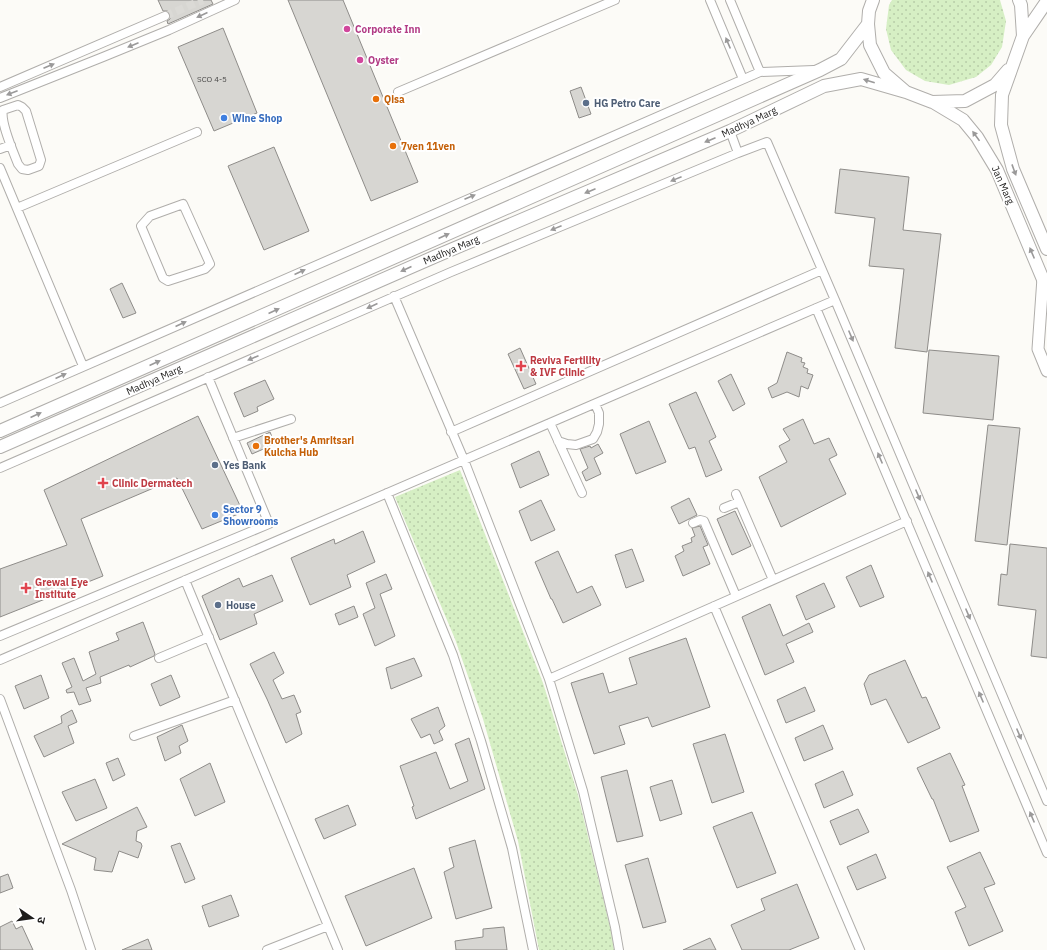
<svg xmlns="http://www.w3.org/2000/svg" width="1047" height="950" viewBox="0 0 1047 950" font-family="'IBM Plex Sans','Noto Sans Devanagari',sans-serif">
<defs>
<pattern id="green-dots" width="8" height="8" patternUnits="userSpaceOnUse"><rect width="8" height="8" fill="#d6efc4"/><path d="M2 2h.1M6 6h.1" fill="none" stroke="#b7cca8" stroke-width="1.8" stroke-linecap="round"/></pattern>
</defs>
<rect width="100%" height="100%" fill="#fcfbf7"/>
<path fill="url(#green-dots)" d="M892,0H1000L1006,21L1002,47L991,65L976,77L949,85L925,81L906,70L891,50L886,29L889,5Z
M460,470L543,683L578,795L611,931L614,950H539L518,841L483,719L455,639L395,497Z"/>
<path fill="#d7d6d2" stroke="#8e8c89" d="M158,0H211L213,4L168,24L167,21L170,19V14L168,11H163Z
M288,0H343L418,182L371,201Z
M223,28L257,113L214,131L178,47Z
M581,87L591,114L579,118L570,91Z
M274,147L309,231L264,250L228,166Z
M840,169L909,177L903,230L941,234L927,352L895,348L904,269L869,266L875,218L835,213Z
M122,283L136,313L123,318L110,289Z
M520,348L536,384L524,389L508,354Z
M929,350L999,356L993,420L923,413Z
M787,352L802,358L801,362L805,363L803,367L808,369L807,373L813,375L808,389L801,386L799,397L787,392L772,398L768,388L777,383Z
M731,374L745,404L733,411L718,381Z
M265,380L274,399L257,407L258,411L244,417L234,393Z
M696,392L716,437L709,441L722,470L706,477L695,447L689,449L669,404Z
M198,416L243,512L202,529L177,478L81,519L103,576L0,617V569L67,545L44,490Z
M803,419L814,444L829,438L837,455L829,459L846,494L781,527L759,477L787,462L779,446L790,440L783,429Z
M649,421L666,462L636,474L620,434Z
M988,425L1020,428L1007,545L975,541Z
M270,432L275,444L252,454L247,443Z
M598,444L603,453L594,458L601,474L586,481L582,472L588,468L580,449L590,446L591,448Z
M539,451L549,475L520,488L511,464Z
M689,498L697,515L679,524L671,507Z
M541,500L555,530L531,541L519,511Z
M735,511L751,546L732,555L717,519Z
M700,526L708,545L703,547L710,564L683,576L675,556L684,551L682,546L692,542L691,538L695,536L692,528Z
M363,531L375,562L347,575L351,587L310,605L291,558L334,539L335,544Z
M1010,544L1047,548V658L1031,656L1036,610L998,605L1001,574L1007,575Z
M632,549L644,581L626,588L615,555Z
M558,551L577,593L592,586L601,605L563,623L552,599H551L535,562Z
M871,565L884,597L860,607L846,577Z
M386,574L392,589L380,594L395,636L375,646L363,614L375,608L366,583Z
M272,575L283,601L254,614L257,624L220,640L202,596L239,578L243,587Z
M824,583L835,607L806,620L796,596Z
M770,604L783,636L809,623L813,632L786,644L794,662L765,675L742,617Z
M354,606L358,617L339,625L335,614Z
M143,622L155,654L154,656L130,667L129,665L100,677L101,683L86,688L91,701L79,705L74,692L67,693L66,690L72,687L62,663L74,658L83,681L96,674L89,652L119,640L116,633Z
M686,638L710,707L652,727L648,717L619,726L625,744L594,754L571,683L603,673L609,693L637,684L629,658Z
M274,652L284,673L273,680L282,699L294,695L301,712L296,714L302,734L286,743L267,699L250,664Z
M414,658L422,676L391,689L386,668Z
M905,660L922,698L926,697L940,728L908,743L886,699L871,705L864,684L869,675Z
M41,675L49,698L24,709L15,686Z
M171,675L180,697L160,706L151,684Z
M805,687L815,711L786,723L777,700Z
M438,707L445,726L439,731L443,740L434,744L430,734L421,738L411,719Z
M72,710L77,722L68,726L74,743L44,757L34,736L62,723L61,716Z
M182,725L188,741L179,746L181,753L165,761L157,737Z
M823,725L833,749L804,761L795,738Z
M725,734L744,792L712,803L693,744Z
M469,738L485,789L416,819L412,807L414,806L400,766L436,752L450,789L468,781L455,744Z
M950,753L965,785L962,786L979,831L950,842L933,799H932L917,768Z
M118,758L125,775L113,781L106,763Z
M210,763L225,802L195,816L180,779Z
M627,770L643,836L617,842L601,777Z
M843,771L853,795L824,808L815,784Z
M95,779L107,808L76,821L62,792Z
M672,780L682,814L660,821L650,787Z
M348,805L356,825L324,839L315,819Z
M137,807L147,827L137,831L136,841L141,843L142,846L138,858L119,851L112,872L94,870L96,858L62,844Z
M858,809L869,832L840,845L830,821Z
M752,812L776,873L737,888L713,827Z
M475,840L492,908L456,919L444,872L454,867L449,848Z
M180,843L195,879L185,883L171,846Z
M980,852L995,884L984,888L1003,931L969,946L955,912L966,907L947,867Z
M876,854L886,878L857,890L847,867Z
M648,858L666,922L643,928L625,865Z
M414,868L432,918L366,946L345,896Z
M8,874L13,888L0,893V877Z
M797,884L819,938L789,950H742L731,925L765,910L761,899Z
M231,895L239,916L209,927L202,906Z
M12,921L16,929L22,926L33,950H0V927Z
M504,927L507,950H456L455,941L483,937V929Z
M710,938L716,950H683Z
M148,939L152,950H122Z"/>
<g fill="none" stroke-linecap="round" stroke-linejoin="round">
<path stroke="#dbdad6" stroke-width="8" stroke-dasharray="8 4" stroke-linecap="butt" d="M165,16L203,0"/>
<g stroke="#b0aeab" stroke-width="10">
<path id="minor" d="M710,0L743,79
M730,0L760,72
M0,87L165,16
M398,92L615,0
M0,98L103,57L169,30L235,0
M18,105L22,107L26,111L41,160L39,166L28,170L22,169L18,164C13,151 0,122 3,110Z
M730,131L738,153
M0,149L11,145
M0,168L83,366
M183,204L210,264L205,269L168,281L163,278L141,226L150,216Z
M17,208L197,132
M394,296L464,460L549,679L583,791L615,927L619,950
M816,308L1047,853
M0,403L760,72L814,70
M550,423L582,493
M451,432L822,270
M233,438L291,419
M558,441L567,444L576,445L593,439L597,432L599,424V413L595,404
M0,468L451,272L738,153L767,142L835,300L1047,801
M387,493L453,655L481,741L512,848L533,950
M736,494L773,580
M724,508L739,502
M693,523L700,520L704,521L736,596
M185,580L338,950
M714,606L860,950
M0,636L269,524L208,377
M159,658L209,637
M0,660L835,300
M549,679L907,521
M0,699L71,890L91,950
M134,736L235,700
M267,950L328,926"/>
</g>
<g stroke="#b0aeab" stroke-width="13">
<path id="tertiary" d="M1043,278L1038,349L1047,371"/>
</g>
<g stroke="#b0aeab" stroke-width="14">
<path id="secondary" d="M873,0L869,11L868,24L870,45L884,73L906,92L932,102L965,101L995,85L1008,70
M1019,0L1021,5L1023,36L1002,95L1001,125L1013,169L1047,249
M1023,36L1047,1
M933,102L963,120L977,137L997,170L1047,289
M0,431L820,70L841,59L868,24
M0,447L434,257L730,131L824,86L861,79L906,92"/>
</g>
<use href="#minor" stroke="#fff" stroke-width="8"/>
<use href="#tertiary" stroke="#fff" stroke-width="11"/>
<use href="#secondary" stroke="#fff" stroke-width="12"/>
</g>
<defs><path id="oneway-solid" d="M-6-.8H1V-3.2L6.5 0L1 3.2V.8H-6Z"/></defs>
<g fill="#9a9999">
<use href="#oneway-solid" transform="translate(202 15) rotate(156)"/>
<use href="#oneway-solid" transform="translate(728 43) rotate(-113)"/>
<use href="#oneway-solid" transform="translate(133 45) rotate(157)"/>
<use href="#oneway-solid" transform="translate(49 66) rotate(-23)"/>
<use href="#oneway-solid" transform="translate(869 81) rotate(-163)"/>
<use href="#oneway-solid" transform="translate(12 93) rotate(159)"/>
<use href="#oneway-solid" transform="translate(976 136) rotate(-126)"/>
<use href="#oneway-solid" transform="translate(710 140) rotate(157)"/>
<use href="#oneway-solid" transform="translate(1014 170) rotate(70)"/>
<use href="#oneway-solid" transform="translate(676 179) rotate(158)"/>
<use href="#oneway-solid" transform="translate(590 191) rotate(157)"/>
<use href="#oneway-solid" transform="translate(470 197) rotate(-23)"/>
<use href="#oneway-solid" transform="translate(556 228) rotate(158)"/>
<use href="#oneway-solid" transform="translate(444 236) rotate(-24)"/>
<use href="#oneway-solid" transform="translate(1032 253) rotate(-113)"/>
<use href="#oneway-solid" transform="translate(406 269) rotate(156)"/>
<use href="#oneway-solid" transform="translate(300 272) rotate(-24)"/>
<use href="#oneway-solid" transform="translate(372 306) rotate(156)"/>
<use href="#oneway-solid" transform="translate(274 311) rotate(-24)"/>
<use href="#oneway-solid" transform="translate(181 324) rotate(-24)"/>
<use href="#oneway-solid" transform="translate(851 336) rotate(67)"/>
<use href="#oneway-solid" transform="translate(253 358) rotate(157)"/>
<use href="#oneway-solid" transform="translate(155 363) rotate(-24)"/>
<use href="#oneway-solid" transform="translate(61 376) rotate(-24)"/>
<use href="#oneway-solid" transform="translate(36 415) rotate(-24)"/>
<use href="#oneway-solid" transform="translate(880 458) rotate(-113)"/>
<use href="#oneway-solid" transform="translate(918 495) rotate(67)"/>
<use href="#oneway-solid" transform="translate(930 577) rotate(-113)"/>
<use href="#oneway-solid" transform="translate(968 614) rotate(67)"/>
<use href="#oneway-solid" transform="translate(981 697) rotate(-113)"/>
<use href="#oneway-solid" transform="translate(1019 734) rotate(67)"/>
<use href="#oneway-solid" transform="translate(1032 817) rotate(-113)"/>
</g>
<g fill="#d1479c" stroke="#fff" stroke-width="1.5">
<circle cx="347" cy="29" r="4"/>
<circle cx="360" cy="60" r="4"/>
</g>
<g fill="#e8710a" stroke="#fff" stroke-width="1.5">
<circle cx="376" cy="99" r="4"/>
<circle cx="393" cy="146" r="4"/>
<circle cx="256" cy="446" r="4"/>
</g>
<g fill="#5c6f8a" stroke="#fff" stroke-width="1.5">
<circle cx="586" cy="103" r="4"/>
<circle cx="215" cy="465" r="4"/>
<circle cx="218" cy="605" r="4"/>
</g>
<g fill="#3f7fe0" stroke="#fff" stroke-width="1.5">
<circle cx="224" cy="118" r="4"/>
<circle cx="215" cy="515" r="4"/>
</g>
<g fill="#e0444e" stroke="#fff" stroke-width="1.5">
<path d="M519 360h4v4h4v4h-4v4h-4v-4h-4v-4h4z"/>
<path d="M101 477h4v4h4v4h-4v4h-4v-4h-4v-4h4z"/>
<path d="M24 582h4v4h4v4h-4v4h-4v-4h-4v-4h4z"/>
</g>
<g text-anchor="middle" dominant-baseline="central" stroke-width="4" stroke-linejoin="round" paint-order="stroke">
<g font-size="8" fill="#4c4b4a">
<text x="212" y="79">SCO 4-5</text>
</g>
<g font-size="10" font-weight="bold" fill="#b23c85" stroke="#fff" text-anchor="start">
<text x="355" y="29">Corporate Inn</text>
<text x="368" y="60">Oyster</text>
</g>
<g font-size="10" font-weight="bold" fill="#c56008" stroke="#fff" text-anchor="start">
<text x="384" y="99">Qisa</text>
<text x="401" y="146">7ven 11ven</text>
<text x="264" y="440">Brother's Amritsari<tspan x="264" dy="12">Kulcha Hub</tspan></text>
</g>
<g font-size="10" font-weight="bold" fill="#4e5e75" stroke="#fff" text-anchor="start">
<text x="594" y="103">HG Petro Care</text>
<text x="223" y="465">Yes Bank</text>
<text x="226" y="605">House</text>
</g>
<g font-size="10" font-weight="bold" fill="#366cbe" stroke="#fff" text-anchor="start">
<text x="232" y="118">Wine Shop</text>
<text x="223" y="509">Sector 9<tspan x="223" dy="12">Showrooms</tspan></text>
</g>
<g font-size="10" fill="#1e1d1c" stroke="#fff">
<text transform="translate(749 122) rotate(-25)">Madhya Marg</text>
<text transform="translate(1003 185) rotate(66)">Jan Marg</text>
<text transform="translate(451 250) rotate(-23)">Madhya Marg</text>
<text transform="translate(154 380) rotate(-24)">Madhya Marg</text>
</g>
<g font-size="10" font-weight="bold" fill="#be3a42" stroke="#fff" text-anchor="start">
<text x="530" y="360">Reviva Fertility<tspan x="530" dy="12">&amp; IVF Clinic</tspan></text>
<text x="112" y="483">Clinic Dermatech</text>
<text x="35" y="582">Grewal Eye<tspan x="35" dy="12">Institute</tspan></text>
</g>
</g>
<g transform="translate(32 918) rotate(103)" stroke="#ffffff" stroke-width="3" paint-order="stroke">
<path d="M0-3L7 15L0 10L-7 15Z" fill="#1e1d1c"/>
<text y="-6" font-size="11" font-weight="bold" text-anchor="middle" fill="#1e1d1c">उ</text>
</g>
</svg>
